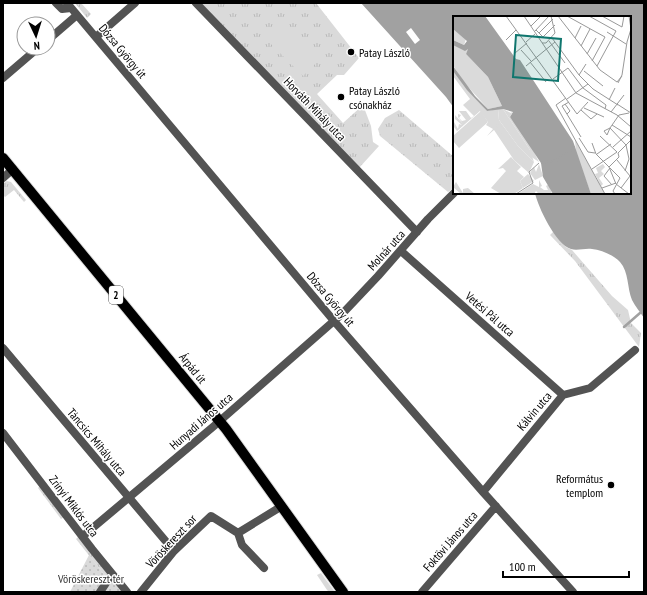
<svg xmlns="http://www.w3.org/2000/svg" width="647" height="595" viewBox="0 0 647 595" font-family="'PT Sans Narrow',sans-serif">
<defs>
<pattern id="grass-tufts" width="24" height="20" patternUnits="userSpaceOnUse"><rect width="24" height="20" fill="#dadada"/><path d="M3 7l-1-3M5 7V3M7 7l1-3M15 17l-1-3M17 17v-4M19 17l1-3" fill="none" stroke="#b9b9b9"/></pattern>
<pattern id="park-dots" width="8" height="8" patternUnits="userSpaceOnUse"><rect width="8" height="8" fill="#dadada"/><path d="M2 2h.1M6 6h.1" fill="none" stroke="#b9b9b9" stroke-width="1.8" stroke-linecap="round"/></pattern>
</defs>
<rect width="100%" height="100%" fill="#fff"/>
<path fill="url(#grass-tufts)" d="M75,3H81L91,14L87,18Z
M201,3H316L359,58L344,75H337L317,94L343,123L363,105L371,126L373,142L379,146L359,168Z
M399,110L454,157V188L448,192L380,136L378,129L385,118Z
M7,181L11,182L26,200L24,202L14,190L5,197L3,195V183Z
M553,232L566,247L572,250L612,296L628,310L631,323L641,333L639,347L575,261L550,235Z
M40,486L64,517L61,519L38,488Z
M79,536L108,574L106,577L76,539Z
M321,573L335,592H329L327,590L317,575Z"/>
<path fill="url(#park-dots)" d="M89,555L106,577L97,592H70Z
M112,578L123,592H104Z"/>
<path fill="#dadada" d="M285,23L320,59L303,76L267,40Z"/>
<path fill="#a1a1a1" d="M361,3H644V318C640,312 635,306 632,300C627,288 629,272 620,262C614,255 601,250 592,249C585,248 577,251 571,249C556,245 538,207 535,193H630V17H454V108L446,97Z"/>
<path fill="#fff" d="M411,28L420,40L415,44L406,32Z"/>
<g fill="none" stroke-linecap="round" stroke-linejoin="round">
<path stroke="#a1a1a1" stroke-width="2.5" d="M624,327L640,313"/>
<g stroke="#dbdbdb" stroke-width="12">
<path id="major" d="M3,158L226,429L343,592"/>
</g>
<path stroke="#535353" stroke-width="8" d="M56,3L62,9L71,8
M67,3L334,321L483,492L573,592
M196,3L417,232
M96,37L135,3
M48,40L77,15
M3,78L38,48
M3,178L13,169
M401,251L563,395
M3,348L174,551
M3,433L92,549L127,592
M483,492L563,395L590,388L635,350
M238,533L282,506
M238,533L242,545L264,568
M83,536L214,426L343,313L378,276L428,219L454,193
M100,592L112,574
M141,592L174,551L211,516L238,533
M422,592L496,506"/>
<use href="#major" stroke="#000" stroke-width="10"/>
</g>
<g fill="#000" stroke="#fff" stroke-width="1.5">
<circle cx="351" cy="52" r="4"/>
<circle cx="341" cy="97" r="4"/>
<circle cx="611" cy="485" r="4"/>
</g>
<g text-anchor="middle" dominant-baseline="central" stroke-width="3" stroke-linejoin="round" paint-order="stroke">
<rect fill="#fff" stroke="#4c4c4c" stroke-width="1" x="109" y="286" width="14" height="18" rx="3"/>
<g font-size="11" font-weight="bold" fill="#000">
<text x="116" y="295">2</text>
</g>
<g font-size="12" fill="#000" stroke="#fff">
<text transform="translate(123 51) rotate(50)">Dózsa György út</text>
<text transform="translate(315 109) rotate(46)">Horváth Mihály utca</text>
<text transform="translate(386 250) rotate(-48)">Molnár utca</text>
<text transform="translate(331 299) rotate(50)">Dózsa György út</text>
<text transform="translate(490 314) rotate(41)">Vetési Pál utca</text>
<text transform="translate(193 368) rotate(51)">Árpád út</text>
<text transform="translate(534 411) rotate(-50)">Kálvin utca</text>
<text transform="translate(201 421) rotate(-41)">Hunyadi János utca</text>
<text transform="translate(97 442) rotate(50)">Táncsics Mihály utca</text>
<text transform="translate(74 506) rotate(53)">Zrínyi Miklós utca</text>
<text transform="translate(171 541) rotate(-47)">Vöröskereszt sor</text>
<text transform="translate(450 541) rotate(-49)">Foktövi János utca</text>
</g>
<g font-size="12" fill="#000" stroke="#fff" text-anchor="start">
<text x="359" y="52">Patay László</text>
<text x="349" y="90">Patay László<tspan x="349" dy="14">csónakház</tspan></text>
<text x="603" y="478" text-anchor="end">Református<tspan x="603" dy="14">templom</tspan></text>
</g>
<g font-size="12" fill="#313131" stroke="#fff">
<text x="91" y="578">Vöröskereszt tér</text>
</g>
</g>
<g transform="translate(453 16)">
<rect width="178" height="178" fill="#fff"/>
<path d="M45,93H50L77,134L81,146L65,130L46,104ZM75,158L81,165L70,172L67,165Z" fill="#dadada"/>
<path d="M0,13L13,23L11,29L0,24ZM0,29L16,32L13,38L35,61L49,90L35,93L9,64L0,49ZM0,55L34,95L45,93L46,104L65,130L81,146L76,157L61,144L41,114L34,120L40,113L33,109L35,106L27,95L4,115L1,111V106L5,113L6,108L9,109L2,103V99L10,108L5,101V98L8,99L6,102L9,105L13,104L6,95H13L18,102L21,100L10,89L17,83L0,60ZM50,93L58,97L60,95L57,101L74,122L86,146L77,140V134ZM86,148L90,160L82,164L77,157L81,151L83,156ZM86,164L89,170L87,171L91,174H95L93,170L96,168L99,178H86L83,175L81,178L66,177L80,168L86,171ZM3,166L10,177V173L15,172L22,178H8L0,171Z" fill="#dadada"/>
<path d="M39,105L50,112L70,141L80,146L76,153L65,143L64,138Z" fill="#dadada"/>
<path d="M122,124L152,178H138L123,137ZM150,148L152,151L148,155L151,158L146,162L150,168L148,170L142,158L145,157L143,152Z" fill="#dadada"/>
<path d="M28,95L35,106L6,132L0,125V120ZM58,141L68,151L64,155L71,161L67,165L70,172L61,178H48L38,172L53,155L50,152L45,153Z" fill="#dadada"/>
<path d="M0,0H32L63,43L67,44L120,125L138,178H100L90,161L88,147L57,101L60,96L50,93L34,95L14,74L0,55V50L22,80L35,93L49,90L35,61L13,38L15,33L12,35L0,29V24L11,29L14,25L0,13Z" fill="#a1a1a1"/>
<path fill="none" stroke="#a1a1a1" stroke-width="2" d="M88,147L104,144L119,134L121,130"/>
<path fill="none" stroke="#999" stroke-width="1" d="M53,0L124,98L135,86M71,0L123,77L164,99L178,111M105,0L147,54L164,66L169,60M114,0L152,21L139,45M136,0L163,15L144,50M149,0L169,11L171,0M78,10L88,0M83,14L90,21L102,9M82,15L96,0M154,16L173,28M86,17L100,3M99,22L126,59L140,73L165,89M122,22L128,10M53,24L63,14M96,25L112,47M73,26L82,18M174,26L178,13L176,0M89,27H93L102,17L98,0M128,30L137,13M68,34L78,45M62,37L74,27M134,38L143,22M77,46L93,66M73,50L102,26M115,52L130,72L153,89L152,93M131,55L150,70M126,59L133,48M100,63L115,52M165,67L169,59L174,26M113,82L103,89L152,178M114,83L135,68M156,84L162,72M116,86L109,90L128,121M112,88L117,95L114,98M164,88L178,97M131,92L151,101M128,94L138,103L144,98M158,96L171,79M159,109L178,121M157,112L166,99L176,97M157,112L151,115L154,119L157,112M157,112L173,129M147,120L164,136M126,122L135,136L142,137M139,127L143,138L156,151L163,168L176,178M160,131L178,115M165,137L178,124M144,138L158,128M164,144L177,160L168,172M156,151L166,141L165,137M139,153L164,136M172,155L176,143L173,129M80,167L76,156L86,147M159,169L151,160L157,152L167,162L160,175L162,178M149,172L163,167M63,178L80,167"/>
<path fill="#0f766e" fill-opacity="0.15" stroke="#0f766e" stroke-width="2" d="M63,19L108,23L105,65L60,61Z"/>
<rect width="178" height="178" fill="none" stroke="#000" stroke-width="2"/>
</g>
<rect width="647" height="595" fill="none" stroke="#000000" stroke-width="8"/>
<g transform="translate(36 36) rotate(176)"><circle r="19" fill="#ffffff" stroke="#999999"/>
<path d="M0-3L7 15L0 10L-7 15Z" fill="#000000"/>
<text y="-6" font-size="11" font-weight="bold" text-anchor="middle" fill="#000000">N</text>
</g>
<path d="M503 571v6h126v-6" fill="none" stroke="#000000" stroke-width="2"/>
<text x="509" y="571" font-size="12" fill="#000000" stroke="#ffffff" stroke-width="3" paint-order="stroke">100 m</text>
</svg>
